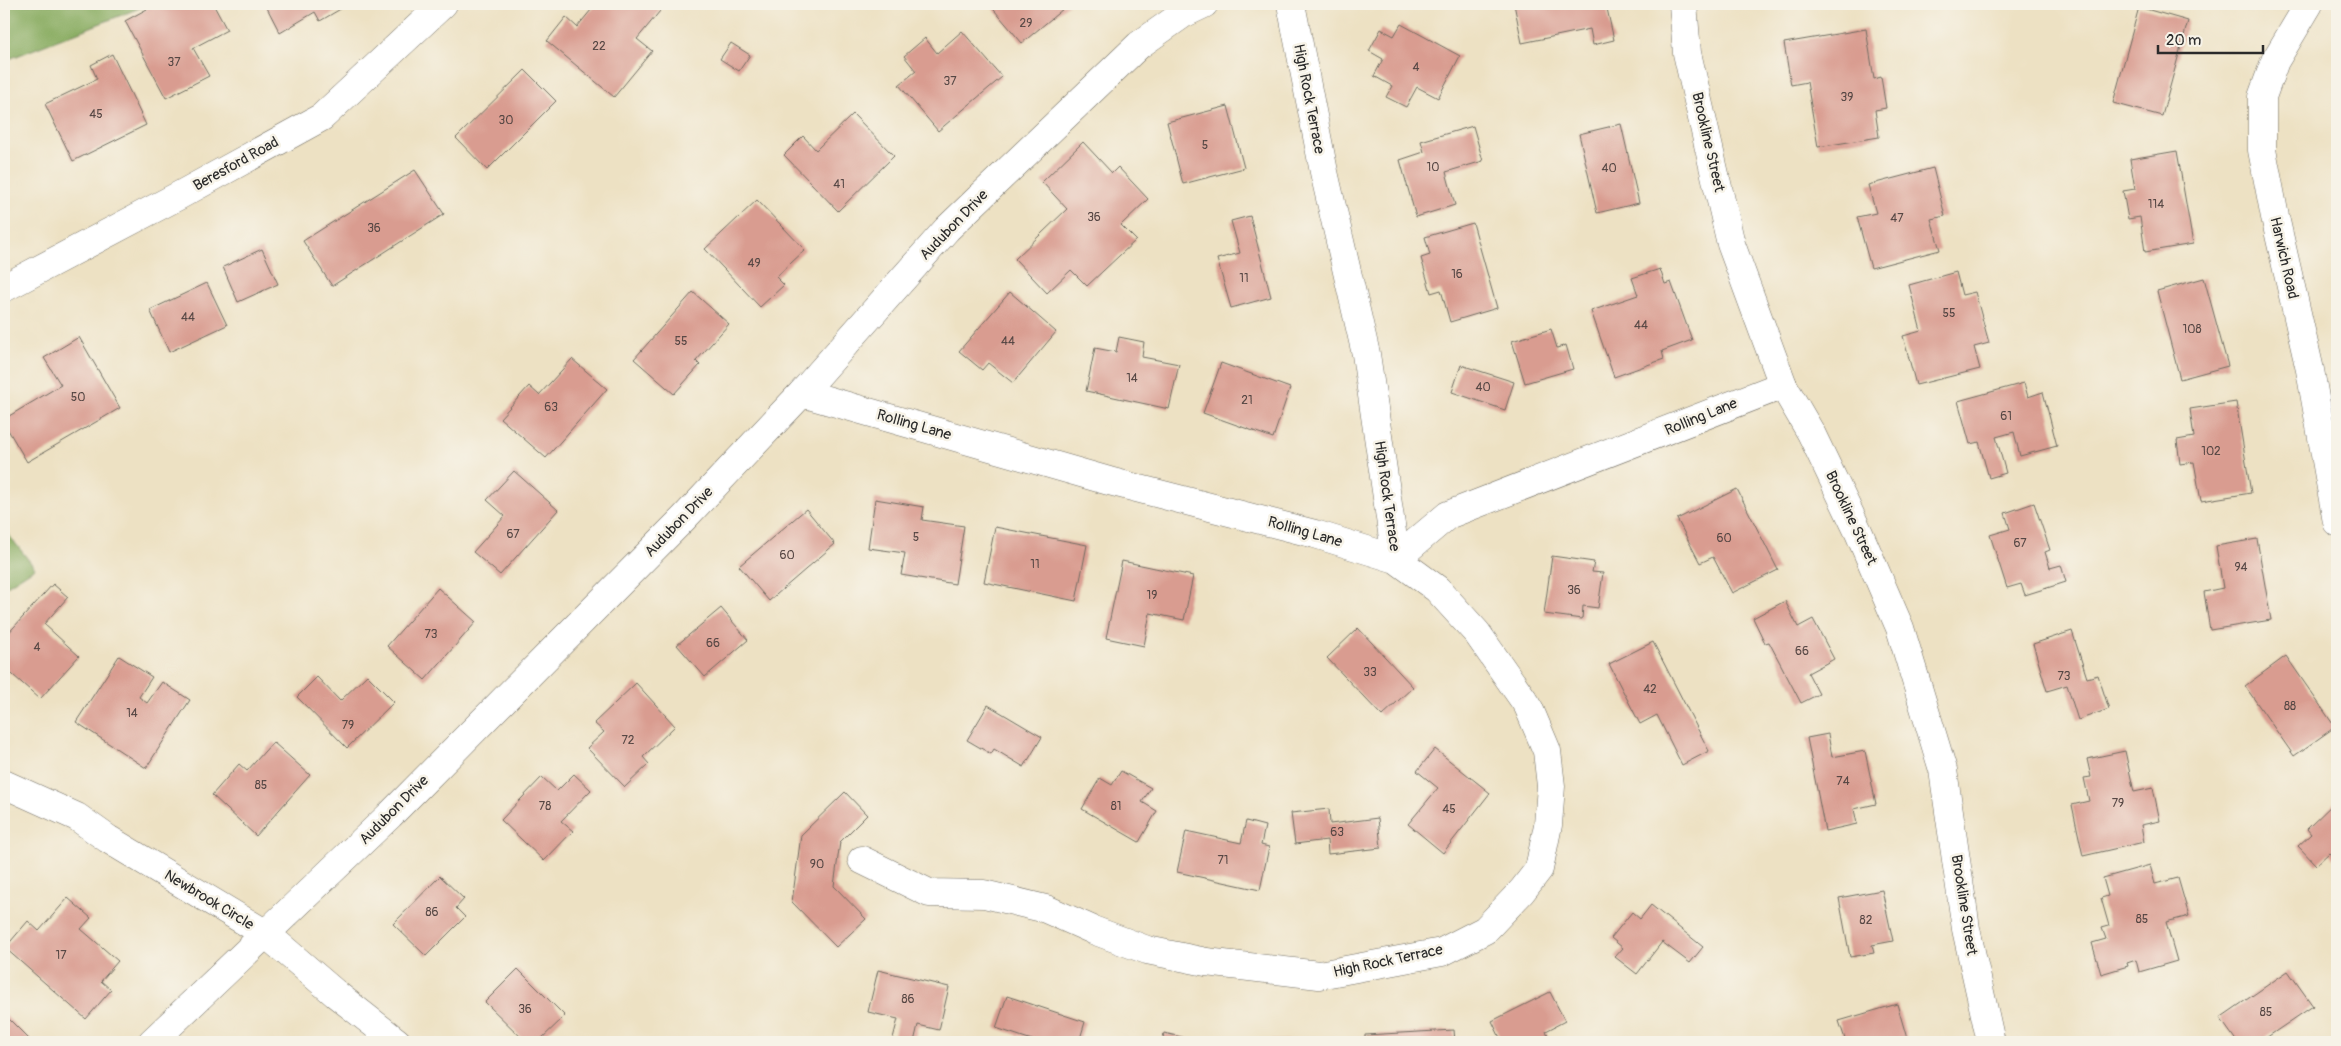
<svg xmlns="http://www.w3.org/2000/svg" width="2341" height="1046" viewBox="0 0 2341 1046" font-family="Pangolin,sans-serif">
<rect width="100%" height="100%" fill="#f7f3e8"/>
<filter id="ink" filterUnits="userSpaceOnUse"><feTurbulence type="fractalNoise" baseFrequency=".02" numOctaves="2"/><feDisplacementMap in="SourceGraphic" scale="10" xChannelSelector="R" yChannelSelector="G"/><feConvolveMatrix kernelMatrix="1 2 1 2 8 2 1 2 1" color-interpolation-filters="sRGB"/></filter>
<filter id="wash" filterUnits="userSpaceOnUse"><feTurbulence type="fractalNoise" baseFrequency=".0096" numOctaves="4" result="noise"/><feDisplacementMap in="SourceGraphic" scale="20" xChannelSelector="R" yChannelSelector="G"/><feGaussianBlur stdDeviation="1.12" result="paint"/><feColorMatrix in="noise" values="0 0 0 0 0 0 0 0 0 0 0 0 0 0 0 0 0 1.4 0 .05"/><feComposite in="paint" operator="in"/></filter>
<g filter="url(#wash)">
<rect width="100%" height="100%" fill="#ede1c3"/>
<path fill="#88ac60" stroke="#5a6c46" d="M4,4H150L4,61Z
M4,529L35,568L4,588Z"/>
<g id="blocks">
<path fill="#d99c90" d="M144,4H213L227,30L193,48L209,76L166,98L125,21L147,9Z
M265,4H349L320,21L315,12L280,33Z
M596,4H652L660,11L637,39L652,51L614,97L547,41L566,17L577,27Z
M989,4H1069L1022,43Z
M1514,4H1606L1614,40L1593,45L1590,29L1522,43Z
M2139,7L2188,21L2162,116L2113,103Z
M1401,24L1460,56L1438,98L1417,87L1406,107L1386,97L1392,86L1374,76L1383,59L1369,51L1381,29L1394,36Z
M1866,29L1874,79L1881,77L1886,108L1875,110L1879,137L1818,147L1807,82L1791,85L1784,43Z
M962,31L1002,77L938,131L899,85L916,71L904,56L925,38L937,53Z
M731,43L750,55L739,71L720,59Z
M112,54L146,125L73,161L45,104L97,79L91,65Z
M525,70L556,101L487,170L456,138Z
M1228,106L1244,168L1183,184L1167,122Z
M853,114L894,156L838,211L784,155L803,136L816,150Z
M1621,124L1639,203L1597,213L1579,134Z
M1473,126L1483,161L1446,172L1455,205L1416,217L1400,160L1424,152L1421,141Z
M1083,142L1112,173L1118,167L1148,199L1121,225L1136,240L1087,286L1071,270L1047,293L1015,259L1067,209L1042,182Z
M2177,151L2193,244L2145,252L2140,217L2128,219L2123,191L2135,189L2130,159Z
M1933,168L1945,216L1931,219L1940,250L1871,268L1857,217L1876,213L1868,185Z
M415,170L444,214L332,286L303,241Z
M757,200L805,250L776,277L784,285L760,307L705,249Z
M1250,216L1271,297L1231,308L1217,259L1240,253L1231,221Z
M1473,223L1497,308L1450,322L1441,290L1431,293L1421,258L1430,255L1425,237Z
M262,249L278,284L238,302L223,267Z
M1660,269L1665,284L1671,282L1692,340L1662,351L1664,359L1614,377L1591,311L1638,295L1632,278Z
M1956,272L1962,295L1975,292L1989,343L1974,347L1980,369L1916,385L1903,336L1921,331L1909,285Z
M2204,278L2228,366L2180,379L2157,291Z
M207,283L227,325L169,352L150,310Z
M693,292L729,324L696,361L700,365L674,394L634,359Z
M1010,292L1056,332L1013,383L988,363L982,370L959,351Z
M1551,329L1557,348L1566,345L1573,369L1525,383L1512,341Z
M79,337L120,408L27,462L4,423V419L61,385L44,358Z
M1119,337L1144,342L1142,357L1179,364L1169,409L1086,391L1095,348L1116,352Z
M572,359L607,389L546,458L500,418L529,386L539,395Z
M1221,363L1290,388L1273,438L1203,413Z
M1461,365L1514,382L1505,410L1452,392Z
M2024,383L2028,397L2043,392L2057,446L2020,456L2014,432L1996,437L2006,473L1989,478L1979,442L1970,444L1958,401Z
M2236,402L2251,493L2201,501L2194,462L2180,464L2177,440L2194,437L2190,409Z
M514,471L558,510L500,575L473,552L505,516L487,500Z
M1737,489L1778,570L1732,593L1713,557L1700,563L1677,519Z
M875,499L924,507L922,520L964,526L955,584L901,575L905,553L868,548Z
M2034,503L2050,550L2045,552L2050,568L2061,565L2066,582L2025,595L2021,584L2007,588L1990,535L2010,529L2005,513Z
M806,509L835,544L769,601L739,566Z
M995,527L1087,545L1076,601L984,582Z
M2257,539L2271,620L2210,630L2204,592L2223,588L2216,546Z
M1552,556L1594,562L1592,572L1603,573L1598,608L1583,606L1582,619L1544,614Z
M1122,561L1193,576L1184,620L1150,613L1144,646L1106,638Z
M53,584L68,597L44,624L79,656L40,699L4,667V638Z
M438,588L476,622L425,680L387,646Z
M1785,601L1798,627L1813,619L1834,659L1808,673L1819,694L1801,703L1769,642L1765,643L1753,618Z
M721,608L748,640L705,677L677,645Z
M1358,628L1413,687L1382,716L1327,658Z
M2072,631L2087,678L2098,675L2109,709L2078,720L2067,685L2047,691L2033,644Z
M1653,642L1709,751L1682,765L1657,715L1640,724L1609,664Z
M119,656L152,677L139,697L147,703L162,682L190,700L146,768L76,722Z
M2286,656L2335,727L2294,756L2245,686Z
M367,675L394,702L347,748L297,697L317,677L340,701Z
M636,683L675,726L643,757L649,764L625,787L587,748L604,732L594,723Z
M988,705L1042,737L1024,767L994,749L991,754L967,740Z
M1828,734L1832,757L1865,751L1876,804L1854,809L1857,824L1825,831L1807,738Z
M273,742L310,775L256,836L212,795L239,764L247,771Z
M1435,749L1490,793L1443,853L1408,824L1438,788L1417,771Z
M2125,751L2134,792L2153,788L2160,821L2141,825L2144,842L2083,856L2072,805L2089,801L2084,778L2091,777L2087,759Z
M1121,771L1151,788L1142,802L1157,811L1139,842L1082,809L1100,778L1112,785Z
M574,774L591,790L561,821L573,831L544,861L501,820L542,777L557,791Z
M845,792L867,815L840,842L834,886L866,919L836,947L792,902L801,835Z
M2337,800V861L2329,853L2316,865L2298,846L2311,834L2307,829Z
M1329,809L1330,824L1378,818L1381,848L1328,854L1327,840L1295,844L1291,813Z
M1246,821L1265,826L1261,845L1269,847L1260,890L1177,872L1186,831L1241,843Z
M2150,865L2155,884L2178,878L2189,916L2166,922L2177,961L2139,972L2136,960L2127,963L2128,966L2101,974L2092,943L2106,939L2102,928L2109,926L2101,898L2108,896L2103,878Z
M440,876L464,899L456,908L465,917L426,956L393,924Z
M1882,890L1893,941L1872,945L1874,953L1850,957L1839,898Z
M68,898L91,918L81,929L118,961L101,981L111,990L86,1019L5,948L28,921L39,931Z
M1651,905L1703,947L1690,963L1662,942L1637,974L1615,957L1623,948L1611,938L1632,912L1640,919Z
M518,969L565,1016L538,1042H526L485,1002Z
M878,970L949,987L939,1030L918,1025L914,1042H892L898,1019L868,1012Z
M2288,971L2313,1006L2260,1042H2237L2220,1018Z
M1550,992L1565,1021L1546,1031L1550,1039L1543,1042H1502L1492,1021Z
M1007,996L1085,1022L1079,1042H1038L996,1028Z
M1897,1004L1908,1042H1846L1839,1021Z
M4,1014L32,1042H4Z
M1454,1030L1455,1042H1365V1035Z
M1164,1033L1203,1042H1162Z
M1257,1040H1329V1042H1257Z"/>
</g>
</g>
<g filter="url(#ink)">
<use href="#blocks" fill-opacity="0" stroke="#6f6b60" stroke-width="1"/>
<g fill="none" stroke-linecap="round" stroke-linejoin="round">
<g stroke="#6f6b60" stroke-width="29">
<path id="minor" d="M2309,4L2275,61L2262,97V150L2275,217L2310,370L2337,522
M4,288L180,195L322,117L443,4
M802,393L1109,481L1315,534L1396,559L1448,515L1783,385
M4,784L77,817L108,839L266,934L336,994L397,1042
M862,860L929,893L984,894L1046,909L1093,930L1147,950L1206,962L1319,975L1442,952L1485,930L1522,891L1539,869L1548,825L1551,786L1547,751L1528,706L1477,633L1437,589L1396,559L1366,354L1324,172L1291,4
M152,1042L390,815L683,519L802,393L947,229L1139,45L1183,14L1204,4"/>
</g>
<g stroke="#6f6b60" stroke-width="29">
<path id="secondary" d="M1683,4L1687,53L1731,244L1783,385L1811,433L1859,533L1900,628L1943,770L1966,929L1991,1042"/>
</g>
<use href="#minor" stroke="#fff" stroke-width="28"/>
<use href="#secondary" stroke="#fff" stroke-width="28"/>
</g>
</g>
<g text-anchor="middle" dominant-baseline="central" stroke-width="5" stroke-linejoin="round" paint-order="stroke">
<g font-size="12" fill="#564744">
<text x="1026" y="23">29</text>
<text x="599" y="46">22</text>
<text x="174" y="62">37</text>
<text x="1416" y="67">4</text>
<text x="950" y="81">37</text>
<text x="1847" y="97">39</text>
<text x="96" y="114">45</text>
<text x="506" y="120">30</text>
<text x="1205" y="145">5</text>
<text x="1433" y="167">10</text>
<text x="1609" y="168">40</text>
<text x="839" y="184">41</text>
<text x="2156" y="204">114</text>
<text x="1094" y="217">36</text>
<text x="1897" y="218">47</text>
<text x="374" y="228">36</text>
<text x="754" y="263">49</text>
<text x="1457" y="274">16</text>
<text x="1244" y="278">11</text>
<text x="1949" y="313">55</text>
<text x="188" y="317">44</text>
<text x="1641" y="325">44</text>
<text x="2192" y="329">108</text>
<text x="681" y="341">55</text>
<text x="1008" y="341">44</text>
<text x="1132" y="378">14</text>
<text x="1483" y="387">40</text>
<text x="78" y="397">50</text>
<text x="1247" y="400">21</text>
<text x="551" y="407">63</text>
<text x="2006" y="416">61</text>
<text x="2211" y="451">102</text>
<text x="513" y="534">67</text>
<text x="916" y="537">5</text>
<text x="1724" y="538">60</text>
<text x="2020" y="543">67</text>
<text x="787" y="555">60</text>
<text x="1035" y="564">11</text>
<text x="2241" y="567">94</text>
<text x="1574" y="590">36</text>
<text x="1152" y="595">19</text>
<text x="431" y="634">73</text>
<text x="713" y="643">66</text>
<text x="37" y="647">4</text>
<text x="1802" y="651">66</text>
<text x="1370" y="672">33</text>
<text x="2064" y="676">73</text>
<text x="1650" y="689">42</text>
<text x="2290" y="706">88</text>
<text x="132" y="713">14</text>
<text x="348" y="725">79</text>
<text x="628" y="740">72</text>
<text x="1843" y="781">74</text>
<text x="261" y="785">85</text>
<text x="2118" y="803">79</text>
<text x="545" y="806">78</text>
<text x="1116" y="806">81</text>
<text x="1449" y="809">45</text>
<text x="1337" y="832">63</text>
<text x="1223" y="860">71</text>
<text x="817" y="864">90</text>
<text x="432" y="912">86</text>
<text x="2142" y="919">85</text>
<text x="1866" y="920">82</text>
<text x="61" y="955">17</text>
<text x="908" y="999">86</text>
<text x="525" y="1009">36</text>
<text x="2266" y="1012">85</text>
</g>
<g font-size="15" fill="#2b2b2b" stroke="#f7f3e8">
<text transform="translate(1309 99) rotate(79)">High Rock Terrace</text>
<text transform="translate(1708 142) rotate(77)">Brookline Street</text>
<text transform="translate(236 164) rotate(-29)">Beresford Road</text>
<text transform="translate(954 225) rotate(-46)">Audubon Drive</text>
<text transform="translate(2284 258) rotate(77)">Harwich Road</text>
<text transform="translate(1701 417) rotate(-22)">Rolling Lane</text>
<text transform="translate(914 425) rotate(16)">Rolling Lane</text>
<text transform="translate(1387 496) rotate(82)">High Rock Terrace</text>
<text transform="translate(1851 518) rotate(65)">Brookline Street</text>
<text transform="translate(679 522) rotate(-46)">Audubon Drive</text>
<text transform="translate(1305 532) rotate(16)">Rolling Lane</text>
<text transform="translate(394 810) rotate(-45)">Audubon Drive</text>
<text transform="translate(209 900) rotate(31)">Newbrook Circle</text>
<text transform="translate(1964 905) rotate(81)">Brookline Street</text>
<text transform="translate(1388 961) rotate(-12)">High Rock Terrace</text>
</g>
</g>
<rect width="2341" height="1046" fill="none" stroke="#f7f3e8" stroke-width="20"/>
<path d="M2158 45v8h105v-8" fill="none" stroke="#2b2b2b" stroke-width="2.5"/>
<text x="2166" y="45" font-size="15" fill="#2b2b2b" stroke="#f7f3e8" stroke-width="4" paint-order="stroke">20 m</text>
</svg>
